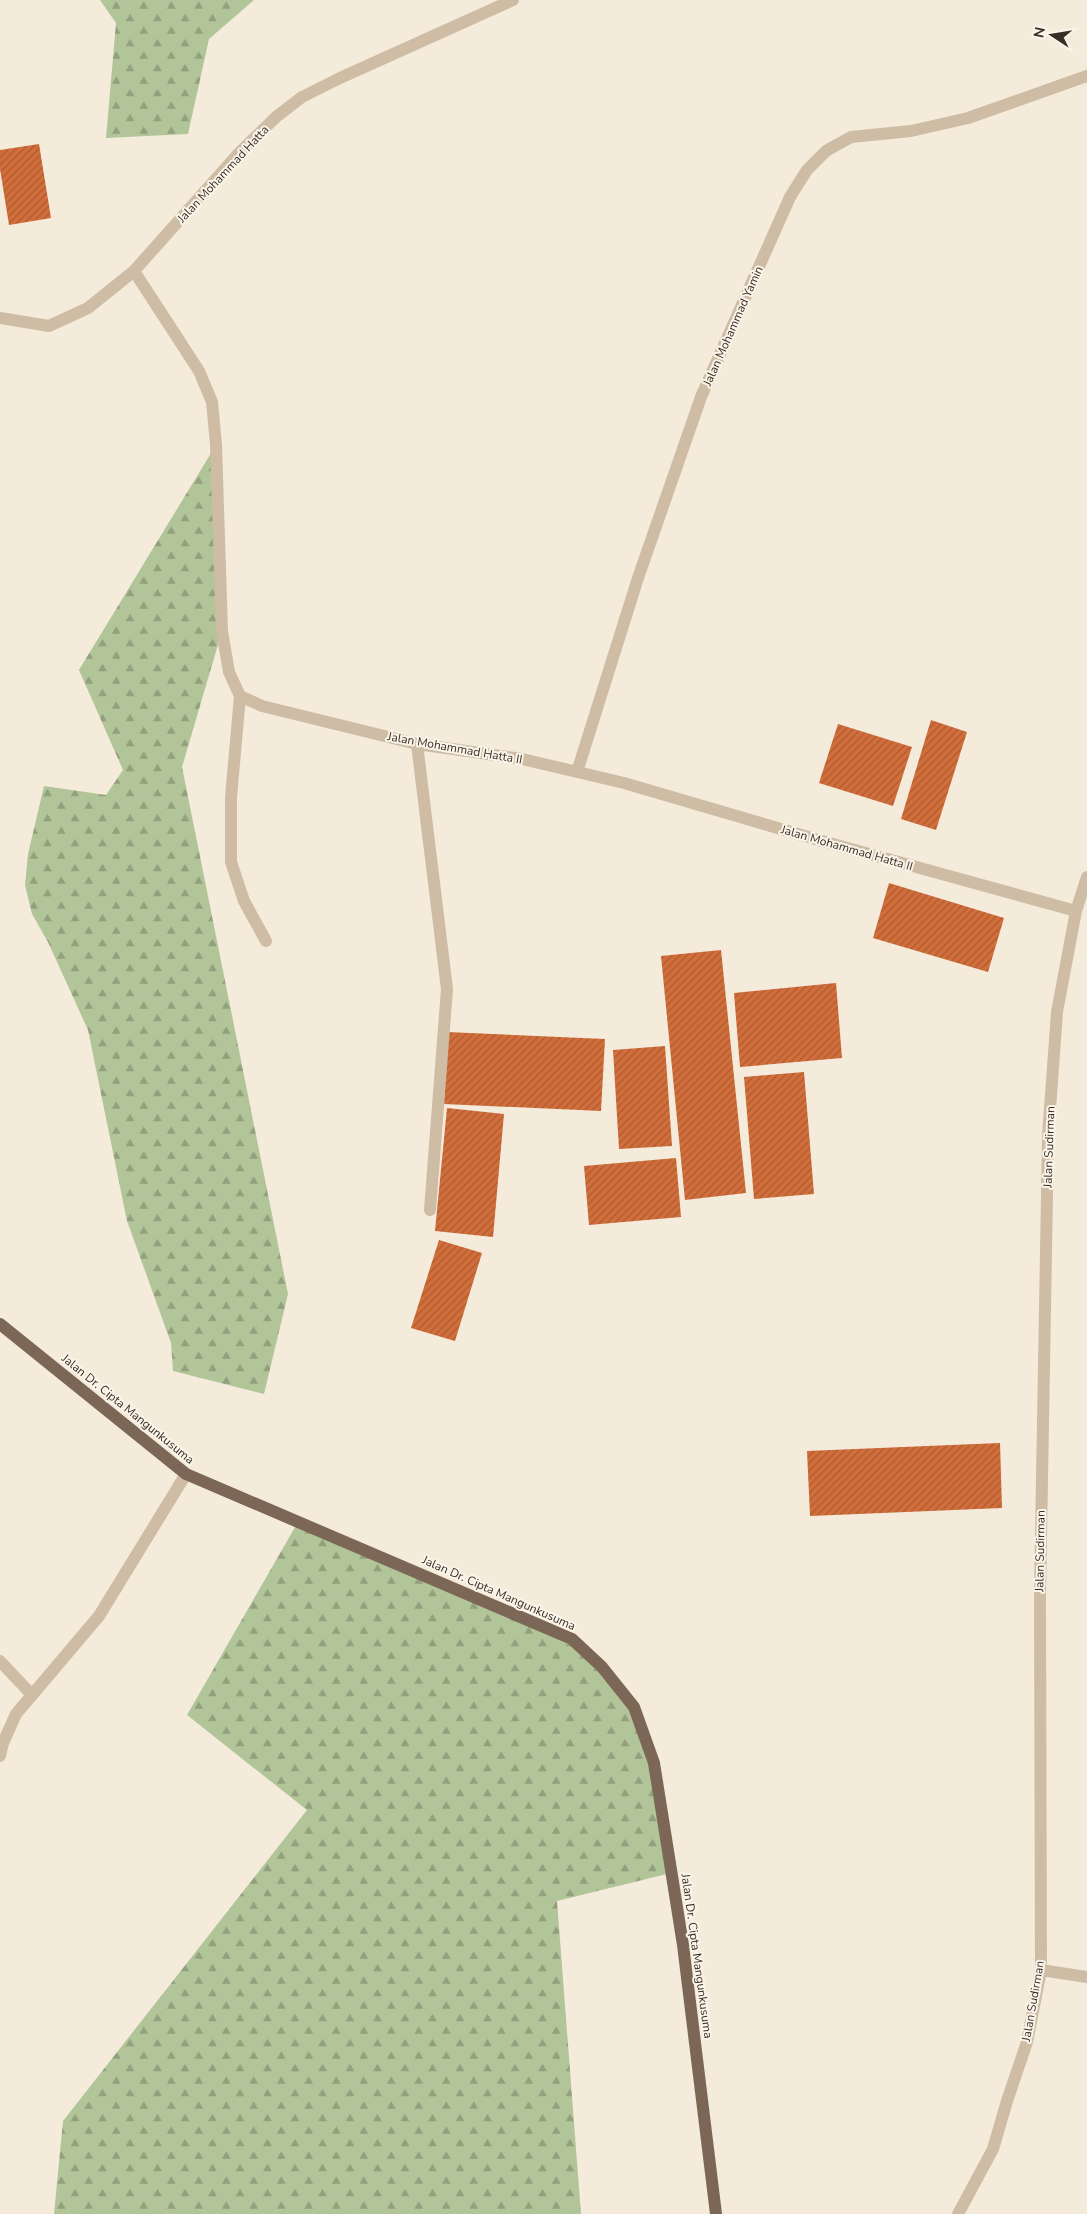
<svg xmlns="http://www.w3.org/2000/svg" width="1087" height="2214" viewBox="0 0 1087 2214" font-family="'Nunito Sans',sans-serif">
<defs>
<pattern id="forest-firs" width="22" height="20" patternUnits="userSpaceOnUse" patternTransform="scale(1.25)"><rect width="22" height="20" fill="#b2c599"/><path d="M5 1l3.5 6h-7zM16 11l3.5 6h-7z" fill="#92a07d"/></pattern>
<pattern id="building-hatch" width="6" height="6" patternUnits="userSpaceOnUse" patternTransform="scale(1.25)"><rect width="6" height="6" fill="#d26e3b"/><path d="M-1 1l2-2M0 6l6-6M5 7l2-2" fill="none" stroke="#ab5b32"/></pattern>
</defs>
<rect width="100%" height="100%" fill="#f4ebdb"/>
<path fill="url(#forest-firs)" d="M100,0H254L209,39L188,134L106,138L116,23Z
M216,445L222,631L182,767L288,1294L264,1394L173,1371L171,1343L127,1221L88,1030L48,942L32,914L25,885L28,854L44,786L106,795L123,770L79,670Z
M298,1522L572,1639L634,1707L654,1763L671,1873L557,1901L581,2214H54L63,2121L307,1810L187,1715Z"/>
<path fill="url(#building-hatch)" d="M39,144L51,218L9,225L0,169V150Z
M931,720L967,732L936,830L901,819Z
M838,724L912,747L893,806L819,783Z
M889,883L1004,918L988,972L873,938Z
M721,950L746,1193L685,1200L661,956Z
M836,983L842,1058L740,1067L734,993Z
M447,1032L605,1039L601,1111L444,1104Z
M665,1046L672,1146L619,1149L613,1050Z
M804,1072L814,1194L754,1199L744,1077Z
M447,1108L504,1114L493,1237L435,1231Z
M676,1158L681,1217L589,1225L584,1166Z
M439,1240L482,1253L455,1341L411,1328Z
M1000,1443L1002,1508L810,1516L807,1451Z"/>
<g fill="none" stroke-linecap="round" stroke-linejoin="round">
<path stroke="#cebca5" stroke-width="12" d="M134,271L199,371L212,402L216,445L222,631L229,672L240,696L262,706L417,744L522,759L624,783L822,841L1076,911
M0,318L49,326L88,308L134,271L239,153L276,117L302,97L340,78L513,0
M240,696L231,797V862L244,901L266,941
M417,744L447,989L430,1210
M577,772L638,578L701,397L790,197L807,170L826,151L851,137L911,131L968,118L1087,76
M0,1661L32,1695
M0,1756L3,1743L16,1714L99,1616L186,1474
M1041,1970L1087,1977
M958,2214L993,2149L1007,2101L1027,2042L1041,1970L1040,1594L1048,1136L1057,1012L1076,911L1087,877"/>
<path stroke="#7c6757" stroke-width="12" d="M0,1324L186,1474L572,1639L602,1667L634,1707L654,1763L683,1945L716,2214"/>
</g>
<g text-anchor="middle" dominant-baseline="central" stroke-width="4" stroke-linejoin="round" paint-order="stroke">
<g font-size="12" fill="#392e27" stroke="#fbf4e8">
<text transform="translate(223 174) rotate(-47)">Jalan Mohammad Hatta</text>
<text transform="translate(733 326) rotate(-66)">Jalan Mohammad Yamin</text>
<text transform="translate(455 748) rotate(10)">Jalan Mohammad Hatta II</text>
<text transform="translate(847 848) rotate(16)">Jalan Mohammad Hatta II</text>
<text transform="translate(1049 1147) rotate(-88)">Jalan Sudirman</text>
<text transform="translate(128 1409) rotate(39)">Jalan Dr. Cipta Mangunkusuma</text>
<text transform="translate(1040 1551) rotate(-89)">Jalan Sudirman</text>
<text transform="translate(499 1593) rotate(24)">Jalan Dr. Cipta Mangunkusuma</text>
<text transform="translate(697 1956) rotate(82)">Jalan Dr. Cipta Mangunkusuma</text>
<text transform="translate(1033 2001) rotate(-80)">Jalan Sudirman</text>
</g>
</g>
<g transform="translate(1052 35) rotate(282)" stroke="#fbf4e8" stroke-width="4" paint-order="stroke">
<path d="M0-4L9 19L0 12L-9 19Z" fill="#392e27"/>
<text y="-8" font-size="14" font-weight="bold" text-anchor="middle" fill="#392e27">N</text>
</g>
</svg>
